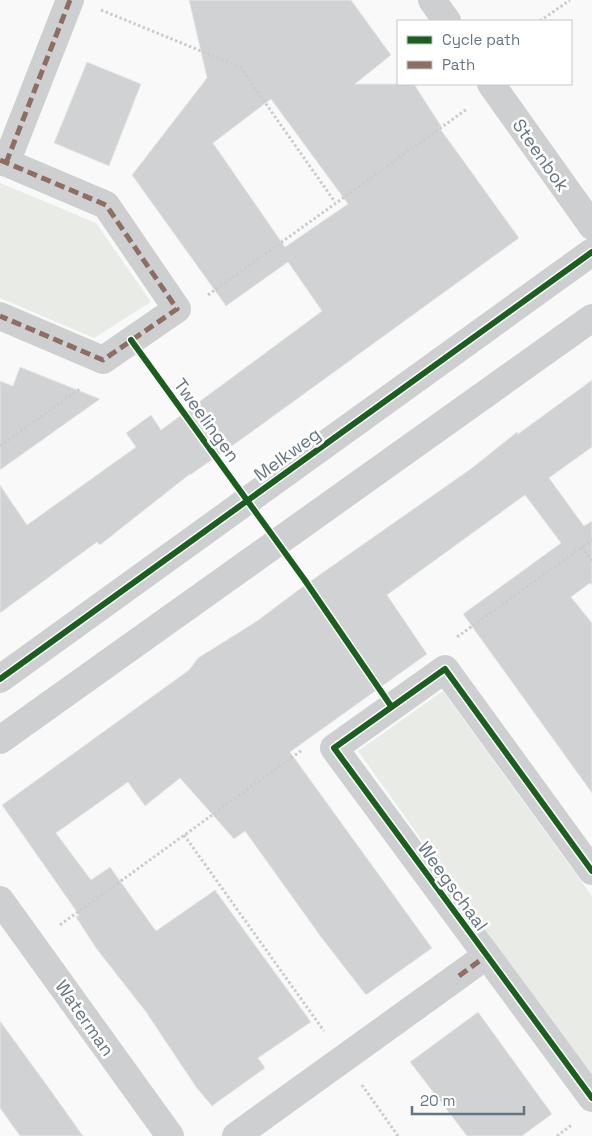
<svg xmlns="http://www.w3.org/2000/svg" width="592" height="1136" viewBox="0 0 592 1136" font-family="'Space Grotesk',sans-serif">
<rect width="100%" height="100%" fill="#f9f9f9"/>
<path fill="#e8ebe6" d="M0,183L96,223L151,302L94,338L0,298Z
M443,691L592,896V1078L358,751Z"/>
<path fill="#d0d2d3" stroke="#e8e8e8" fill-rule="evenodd" d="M189,0H351L391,55L355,84H414L441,126L439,127L519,238L239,441L190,475V474L100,545L97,542L0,613V485L27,525L136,447L126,433L151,415L161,430L322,311L288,262L226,306L132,175L207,78ZM271,99L348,204L285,247L213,143Z
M87,62L141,84L109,166L54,143Z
M20,367L100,399L0,470V381L13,386Z
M592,380V447L549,478L584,526L592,521V585L590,583L571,597L592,623V793L463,614L561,543L525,495L387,595L427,654L290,752L432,948L366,995L321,937L245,831L234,839L180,778L145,806L128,782L56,833L91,880L110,867L156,931L215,890L311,1022L258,1058L265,1068L212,1106L196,1087L146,1012L96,948L76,917L79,915L2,805L189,670L198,658L257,621L305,585L472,468L517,432L518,434Z
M478,1012L552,1114L522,1136H467L410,1062Z
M0,1021L46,1084L83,1136H20L0,1108Z"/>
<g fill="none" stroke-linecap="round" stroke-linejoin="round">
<path stroke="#cbcccd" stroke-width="3" stroke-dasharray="2.5 2.5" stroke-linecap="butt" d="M101,10L240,67L335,202
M540,21L570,0
M208,295L467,109
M0,446L81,388
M582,547L592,561
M457,637L592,540
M184,835L324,1031
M60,925L302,750
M362,1085L398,1136
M557,1136L573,1124"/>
<path stroke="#cecfd0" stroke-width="28" d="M432,0L447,21
M491,84L592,226
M0,160L106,205L177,309L103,360L0,316
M6,163L70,0
M0,679L592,252
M0,740L592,318
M592,871L445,669L334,748L592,1098
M0,900L170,1136
M236,1136L486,956"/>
<path stroke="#8d6e63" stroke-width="5" stroke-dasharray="10 5" stroke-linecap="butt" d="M0,160L106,205L177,309L103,360L0,316
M6,163L70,0
M459,976L486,956"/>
<g stroke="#fff" stroke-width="9">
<path id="cycleway" d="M131,340L304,579L391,706
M0,679L592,252
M592,871L445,669L334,748L592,1098"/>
</g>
<use href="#cycleway" stroke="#1b5e20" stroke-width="6"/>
</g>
<g text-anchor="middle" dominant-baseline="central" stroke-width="5" stroke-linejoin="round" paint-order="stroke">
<g font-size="18" fill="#657683" stroke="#fff">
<text transform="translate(541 155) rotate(55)">Steenbok</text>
<text transform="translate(207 420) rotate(54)">Tweelingen</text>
<text transform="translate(287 454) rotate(-36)">Melkweg</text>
<text transform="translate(453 886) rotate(54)">Weegschaal</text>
<text transform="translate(85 1018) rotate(55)">Waterman</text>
</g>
</g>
<rect x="397" y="20" width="175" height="65" fill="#ffffff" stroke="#c1c8cd"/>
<rect x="407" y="36" width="25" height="8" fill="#1b5e20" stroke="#c1c8cd"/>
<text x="442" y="45" font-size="15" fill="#657683">Cycle path</text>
<rect x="407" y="61" width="25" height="8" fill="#8d6e63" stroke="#c1c8cd"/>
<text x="442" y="70" font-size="15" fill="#657683">Path</text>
<path d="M412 1106v8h112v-8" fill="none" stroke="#657683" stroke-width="2.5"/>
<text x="420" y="1106" font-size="15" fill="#657683" stroke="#ffffff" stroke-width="4" paint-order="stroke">20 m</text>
</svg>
